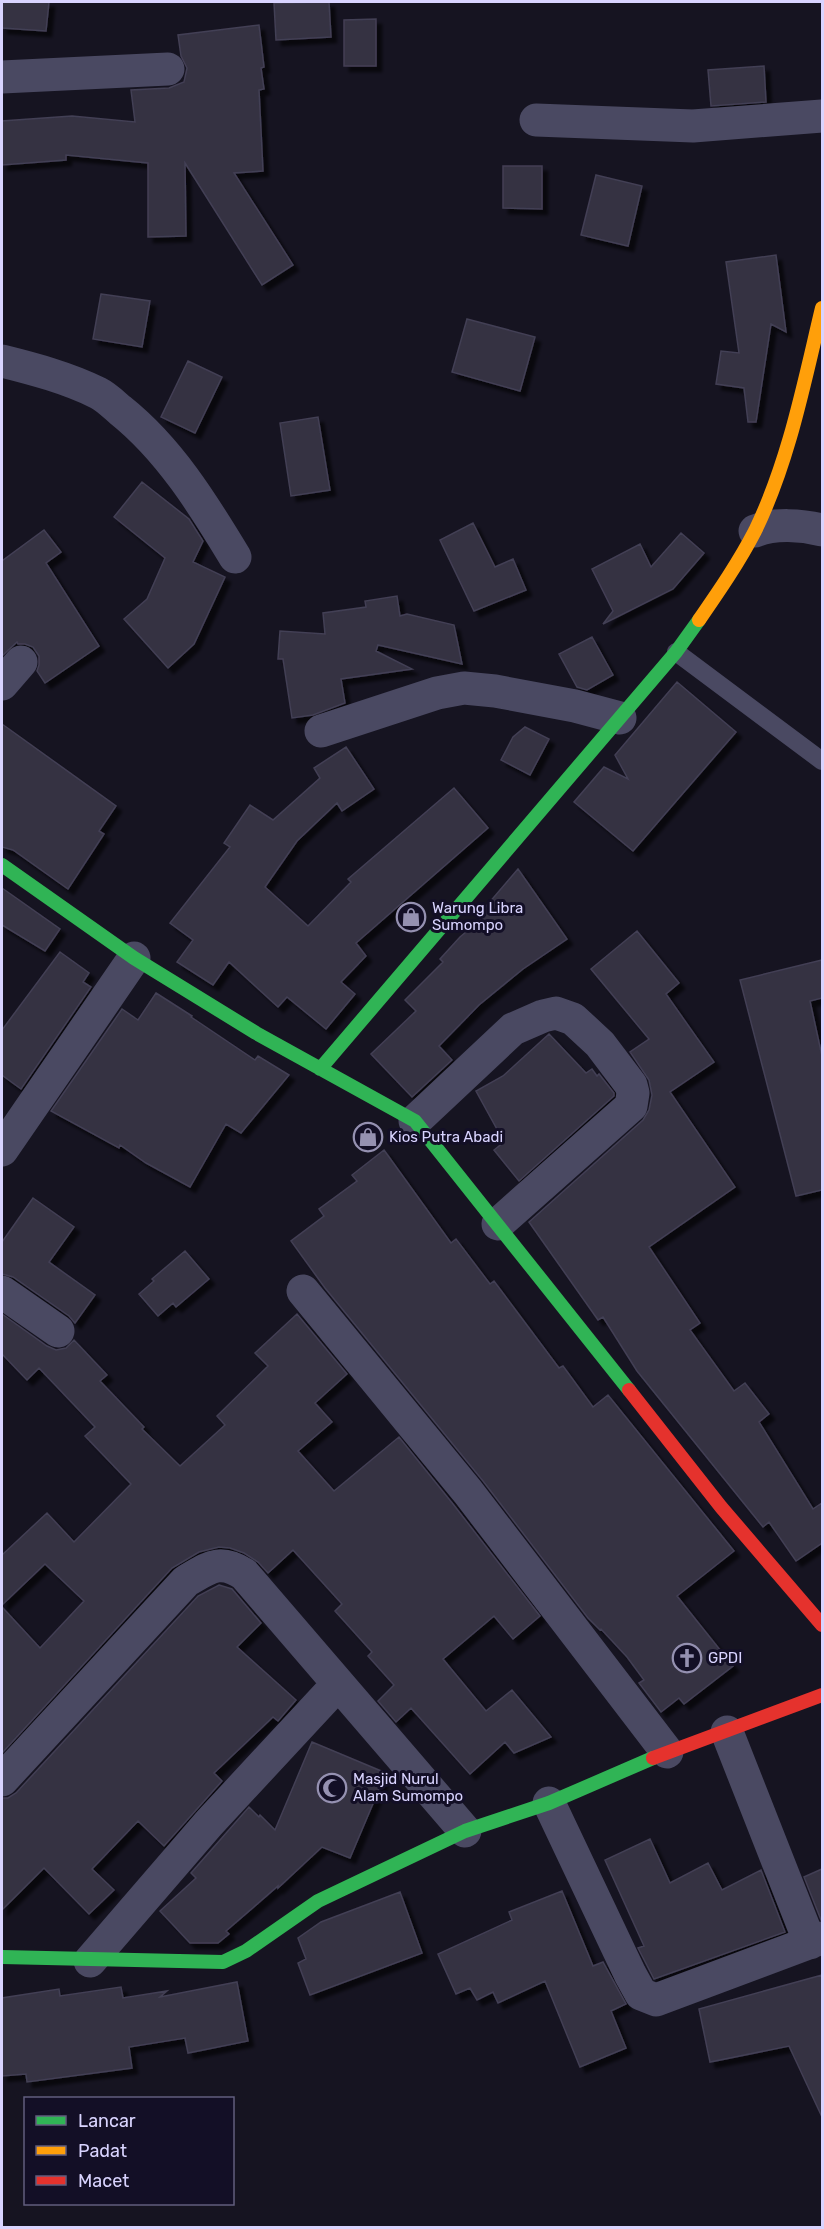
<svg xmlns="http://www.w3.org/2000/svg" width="824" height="2229" viewBox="0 0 824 2229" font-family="Rubik,sans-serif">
<defs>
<filter id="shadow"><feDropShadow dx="5.5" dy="5.5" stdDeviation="1.5" flood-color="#0009"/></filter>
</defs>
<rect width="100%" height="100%" fill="#161421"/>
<path fill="#343243" stroke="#433f54" stroke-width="1.5" filter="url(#shadow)" d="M2,2H49L46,31L2,28Z
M329,2L331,37L276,40L274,3Z
M376,19V66H344V20Z
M259,25L264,67L261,68L264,89L259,90L263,171L234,173L293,265L262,285L185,163L186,236L148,237V163L66,155V160L2,165V121L72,116L135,122L131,90L169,88L184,82L187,68L181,56L178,35Z
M764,66L766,102L711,106L708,70Z
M503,166H542V209L503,208Z
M596,175L642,186L628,246L581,235Z
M776,255L786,332L771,324L756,422H748L744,388L716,384L721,351L739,353L726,262Z
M101,294L150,301L142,347L93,339Z
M467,319L535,337L520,391L452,372Z
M188,361L222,377L195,433L161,417Z
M318,417L330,490L291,496L280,423Z
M142,482L189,519L203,541L193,562L225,577L194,644L168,668L124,619L147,599L165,558L114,517Z
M473,523L495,567L513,559L526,590L474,611L440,540Z
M44,530L61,552L46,563L99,646L45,683L37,671L39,665V656L33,647L25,644H18L17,642L2,656V561Z
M681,533L704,553L673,589L603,624L613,611L592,569L640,544L651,567Z
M397,596L400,616L407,614L454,625L462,664L378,645L376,651L412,669L341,679L345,703L313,715L292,718L283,659H278L280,631L325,634L323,613L366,607L365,601Z
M592,637L613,675L587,690L577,687L559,654Z
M677,682L736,732L633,851L574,802L604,767L628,779L615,755Z
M2,724L116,806L99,831L104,834L68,889L13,850L2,847Z
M525,727L549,739L530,775L501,760L513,737Z
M346,747L374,789L342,811L337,803L297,841L265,887L308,926L351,882L348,879L454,788L488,828L356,943L366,956L341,982L355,994L326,1029L287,997L278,1007L229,962L213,985L177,962L193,940L170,923L230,847L224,843L250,805L273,820L320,778L314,768Z
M518,869L567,939L523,969L479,1005L439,1046L452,1060L412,1097L371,1054L416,1011L405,1000L443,962L440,959L460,937L485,916L482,911Z
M2,888L60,929L45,951L2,925Z
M637,931L679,983L666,994L714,1062L670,1092L735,1187L649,1247L700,1323L690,1330L734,1391L745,1383L769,1414L759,1422L813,1509L822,1503V1543L796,1561L769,1522L763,1527L637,1371L603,1317L598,1320L529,1222L643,1120L649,1110L652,1095L649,1080L630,1052L649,1039L591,969Z
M60,952L89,973L83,982L91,987L21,1089L2,1075V1030Z
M822,960V998L810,1001L822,1056V1190L796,1196L740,980Z
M156,993L192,1016L191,1017L255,1060L258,1056L289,1075L241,1133L226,1124L190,1187L146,1163L120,1145L119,1148L51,1111L122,1009L138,1020Z
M549,1034L586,1073L592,1069L597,1076L599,1074L614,1093V1096L519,1181L494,1150L504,1142L476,1091L503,1076Z
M384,1150L451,1243L456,1239L490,1284L494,1281L559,1368L563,1366L593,1407L608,1395L734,1551L677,1596L733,1666L684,1704L679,1698L661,1712L639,1683L644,1680L627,1657L601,1629L600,1630L588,1618L483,1481L325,1288L291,1241L324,1216L319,1209L357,1181L352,1175Z
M33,1198L74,1227L49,1262L95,1295L75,1323L69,1316L13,1277L2,1274V1242Z
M185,1251L209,1279L176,1307L173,1303L158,1316L139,1294L154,1281L152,1279Z
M2,1314L47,1346L56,1350L66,1348L74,1340L107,1375L100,1381L144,1427L142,1429L180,1466L225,1425L217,1416L268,1366L255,1353L297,1314L347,1374L315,1403L332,1422L298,1451L334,1491L399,1437L453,1504L540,1616L513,1639L494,1616L443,1659L486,1711L512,1690L551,1737L514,1753L505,1742L470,1774L411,1708L396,1722L378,1701L394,1685L368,1656L372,1652L335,1611L342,1604L293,1550L268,1573L258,1562L244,1553L230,1548L219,1547L199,1552L172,1568L2,1753V1607L40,1648L84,1601L45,1564L2,1605V1555L47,1513L74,1542L131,1484L85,1436L95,1427L39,1368L27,1380L2,1354Z
M219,1585L232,1589L261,1623L237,1647L296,1700L278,1721L273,1717L214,1773L222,1781L164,1846L138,1821L92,1869L114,1890L89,1914L44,1868L2,1910V1798H8L16,1793L198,1596Z
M312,1742L386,1773L350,1858L322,1847L278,1888V1886L226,1931L229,1934L218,1943H190L160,1911L196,1878L191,1873L249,1807L259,1817L260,1815L275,1830Z
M650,1839L670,1883L708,1863L722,1890L761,1870L785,1932L654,1979L638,1948L644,1946L605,1860Z
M822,1869V1919L821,1920L804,1877Z
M562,1891L593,1966L603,1962L626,2004L611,2011L626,2048L580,2067L545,1981L498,2003L493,1992L477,2000L470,1988L456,1994L438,1954L512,1920L509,1912Z
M400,1892L422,1953L310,1995L298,1963L306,1959L298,1938L321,1922Z
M822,1975V2117L789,2046L710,2062L699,2009Z
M237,1982L248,2041L188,2053L185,2038L129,2047L132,2068L27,2082L26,2074L2,2076V1998L59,1989L60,1996L121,1987L123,1998L167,1991L160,1997Z"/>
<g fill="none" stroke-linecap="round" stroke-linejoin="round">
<path stroke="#4a4962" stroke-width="18" d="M676,652L822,761"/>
<path stroke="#4a4962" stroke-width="33" d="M2,77L168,69
M536,120L693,126L822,116
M2,361C34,369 68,378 98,393C106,397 113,404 120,410C169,449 203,504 235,557
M755,531C774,523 802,525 822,530
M2,684L21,662
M321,731L437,693L464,688L495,691L575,706L620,718
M415,1121L513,1029L543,1016L556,1013L573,1019L600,1044L631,1085L633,1093L631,1106L498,1224
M2,1150L134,958
M303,1291L468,1492L667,1752
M2,1292L58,1331
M727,1732L810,1943
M2,1780L186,1581C209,1568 219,1558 244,1574L465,1831
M549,1803L630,1974L641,1994L656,2000L822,1938
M90,1961L209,1823L338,1684"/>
<path stroke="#30b455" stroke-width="14" d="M2,865L134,958L256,1033L415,1121L629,1390
M320,1069L676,652L699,620
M2,1957L223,1962L246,1951L318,1901L465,1831L549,1803L653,1758"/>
<path stroke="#ff9f0a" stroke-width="14" d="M699,620C719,591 739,562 755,531C789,461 804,383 822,308"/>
<path stroke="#e5322d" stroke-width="14" d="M629,1390L721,1507L822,1625
M653,1758L822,1695"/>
</g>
<defs>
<g id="shop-ring" transform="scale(1.5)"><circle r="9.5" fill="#130f26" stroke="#9591b1" stroke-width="1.5"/><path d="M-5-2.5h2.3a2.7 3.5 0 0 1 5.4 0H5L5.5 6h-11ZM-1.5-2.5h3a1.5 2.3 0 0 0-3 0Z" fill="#9591b1"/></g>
<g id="church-ring" transform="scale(1.5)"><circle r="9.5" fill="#130f26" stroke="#9591b1" stroke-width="1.5"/><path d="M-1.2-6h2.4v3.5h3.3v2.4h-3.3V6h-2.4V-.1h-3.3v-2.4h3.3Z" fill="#9591b1"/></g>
<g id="mosque-ring" transform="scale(1.5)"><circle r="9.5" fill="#130f26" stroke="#9591b1" stroke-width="1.5"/><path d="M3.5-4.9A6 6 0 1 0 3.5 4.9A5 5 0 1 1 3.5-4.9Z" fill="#9591b1"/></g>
</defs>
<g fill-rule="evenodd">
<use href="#shop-ring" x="411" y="917"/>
<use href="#shop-ring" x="368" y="1137"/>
<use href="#church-ring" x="687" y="1658"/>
<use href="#mosque-ring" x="332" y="1788"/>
</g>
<g text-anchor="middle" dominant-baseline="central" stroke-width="6" stroke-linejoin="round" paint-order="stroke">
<g font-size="15" fill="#d9d4ff" stroke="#130f26" text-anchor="start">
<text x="432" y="908">Warung Libra<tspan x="432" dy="17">Sumompo</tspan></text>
<text x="389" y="1137">Kios Putra Abadi</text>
<text x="708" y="1658">GPDI</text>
<text x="353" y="1779">Masjid Nurul<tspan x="353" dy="17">Alam Sumompo</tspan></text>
</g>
</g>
<rect width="824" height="2229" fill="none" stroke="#d9d4ff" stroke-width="6"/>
<rect x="24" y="2097" width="210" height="108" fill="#130f26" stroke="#625e7d" stroke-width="1.5"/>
<rect x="36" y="2116" width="30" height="9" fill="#30b455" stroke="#625e7d" stroke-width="1.5"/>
<text x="78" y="2127" font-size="18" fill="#d9d4ff">Lancar</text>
<rect x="36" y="2146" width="30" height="9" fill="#ff9f0a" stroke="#625e7d" stroke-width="1.5"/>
<text x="78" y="2157" font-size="18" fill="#d9d4ff">Padat</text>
<rect x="36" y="2176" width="30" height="9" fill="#e5322d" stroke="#625e7d" stroke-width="1.5"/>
<text x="78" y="2187" font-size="18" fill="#d9d4ff">Macet</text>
</svg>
